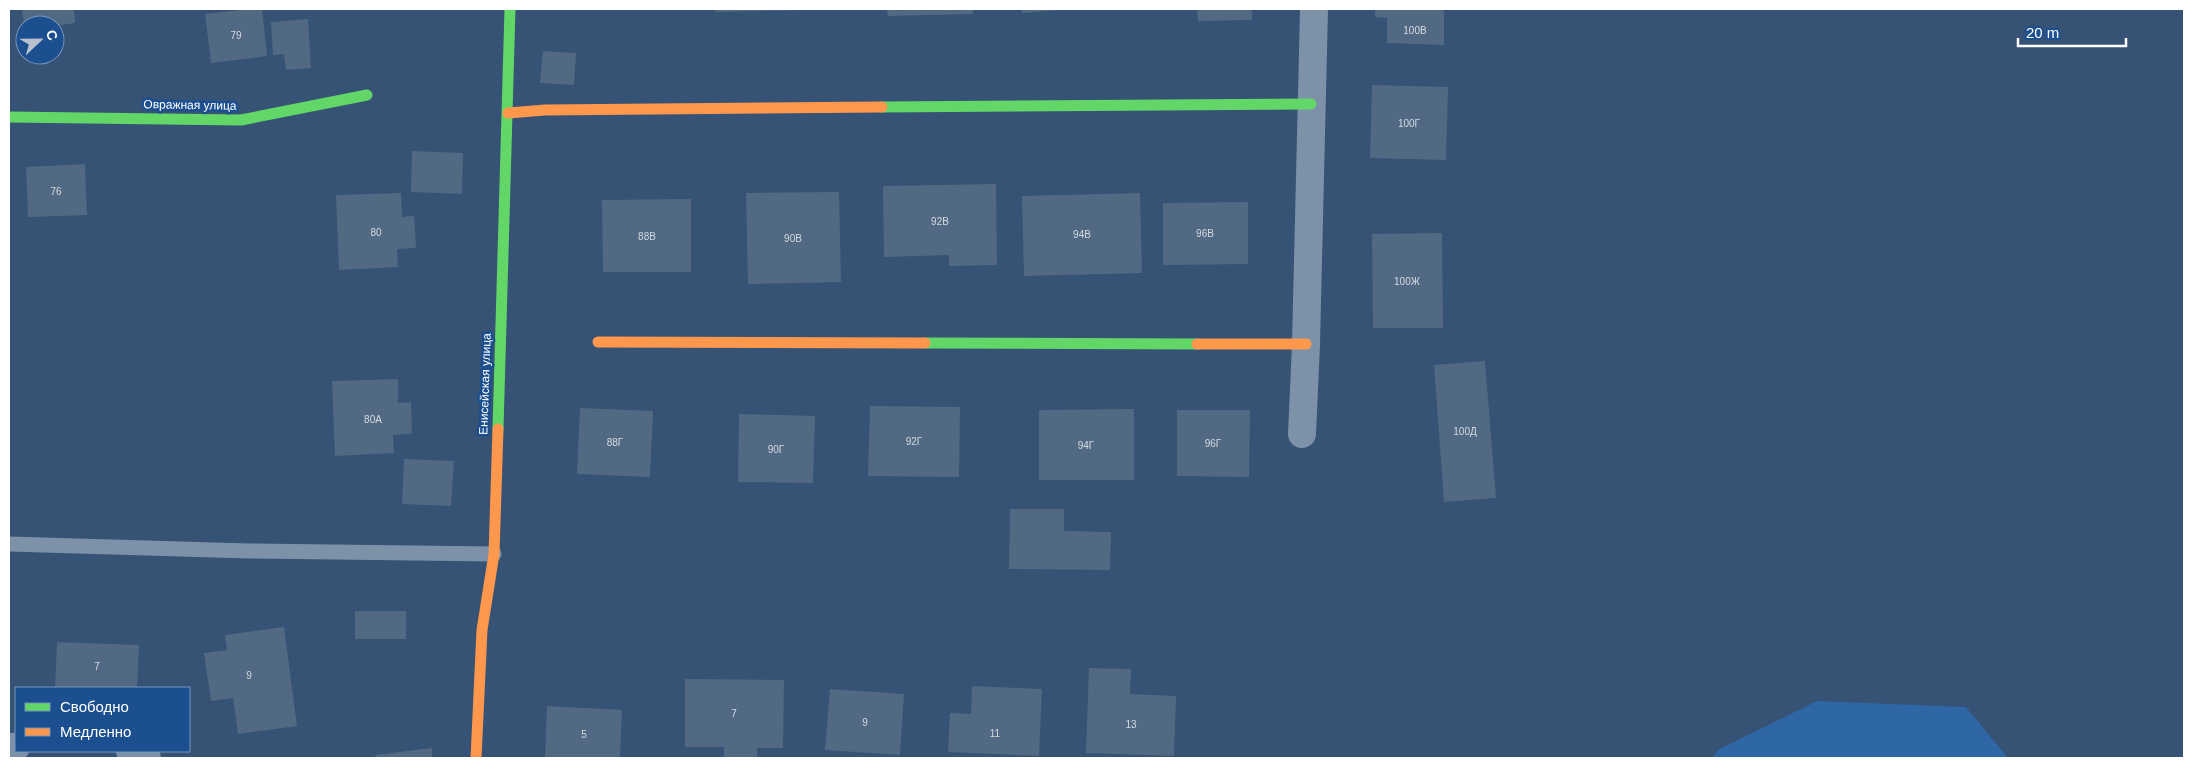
<svg xmlns="http://www.w3.org/2000/svg" width="2193" height="767" viewBox="0 0 2193 767" font-family="Helvetica,sans-serif">
<rect width="100%" height="100%" fill="#365274"/>
<path fill="#2f66a5" d="M1817,701L1966,707L2008,758H1712L1718,750Z"/>
<path fill="#526984" d="M22,9H74L75,23L55,26L24,25Z
M248,9H262L267,56L211,63L205,14Z
M715,9H811V10L715,12Z
M887,9H973V14L888,16Z
M1022,9H1062V10L1022,13Z
M1197,9H1252V20L1198,21Z
M1375,9H1444V45L1387,43V18L1375,17Z
M308,19L311,68L286,70L284,54L273,55L271,22Z
M543,51L576,53L574,85L540,83Z
M1372,85L1448,87L1446,160L1370,158Z
M412,151L463,153L462,194L411,192Z
M85,164L87,215L28,217L26,167Z
M996,184L997,265L949,266V255L884,257L883,186Z
M839,192L841,282L748,284L746,193Z
M401,193L402,217L414,216L416,248L397,249L398,267L339,270L336,195Z
M1140,193L1142,273L1024,276L1022,196Z
M691,199V272H603L602,200Z
M1248,202V264L1163,265V203Z
M1442,233L1443,328H1373L1372,234Z
M1485,361L1496,498L1444,502L1434,365Z
M398,379V403L411,402L412,434L393,435L394,453L335,456L332,381Z
M870,406L960,407L959,477L868,476Z
M580,408L653,411L650,477L577,474Z
M1134,409V480H1039V410Z
M1177,410H1250L1249,477L1177,476Z
M739,414L815,416L813,483L738,482Z
M404,459L454,461L451,506L402,504Z
M1010,509H1064V531L1111,532L1110,570L1009,569Z
M355,611H406V639H355Z
M284,627L297,726L238,734L233,698L211,701L204,653L227,650L225,635Z
M57,642L139,645L137,688H55Z
M1089,668L1131,669L1130,694L1176,696L1174,756L1086,753Z
M685,679L784,680L783,748H757V758H724V747H685Z
M972,686L1042,689L1039,756L948,752L950,713L971,714Z
M830,689L904,694L900,755L825,750Z
M547,706L622,710L620,758H545Z
M432,748V758H376L375,755Z"/>
<g fill="none" stroke-linecap="round" stroke-linejoin="round">
<path stroke="#7d92a8" stroke-width="15" d="M9,544L249,551L494,554"/>
<path stroke="#7d92a8" stroke-width="28" d="M1302,434L1306,344L1314,9
M9,747H16
M130,751L147,758"/>
<path stroke="#63d668" stroke-width="11" d="M882,107L1311,104
M9,117L241,120L367,95
M925,343L1197,344
M498,429L510,9"/>
<path stroke="#ff974d" stroke-width="11" d="M508,113L545,110L882,107
M598,342L925,343
M1197,344H1306
M476,758L482,630L494,554L498,429"/>
</g>
<g text-anchor="middle" dominant-baseline="central" stroke-width="5" stroke-linejoin="round" paint-order="stroke">
<g font-size="10" fill="#d4dae0">
<text x="1415" y="30">100В</text>
<text x="236" y="35">79</text>
<text x="1409" y="123">100Г</text>
<text x="56" y="191">76</text>
<text x="940" y="221">92В</text>
<text x="376" y="232">80</text>
<text x="1205" y="233">96В</text>
<text x="1082" y="234">94В</text>
<text x="647" y="236">88В</text>
<text x="793" y="238">90В</text>
<text x="1407" y="281">100Ж</text>
<text x="373" y="419">80А</text>
<text x="1465" y="431">100Д</text>
<text x="914" y="441">92Г</text>
<text x="615" y="442">88Г</text>
<text x="1213" y="443">96Г</text>
<text x="1086" y="445">94Г</text>
<text x="776" y="449">90Г</text>
<text x="97" y="666">7</text>
<text x="249" y="675">9</text>
<text x="734" y="713">7</text>
<text x="865" y="722">9</text>
<text x="1131" y="724">13</text>
<text x="995" y="733">11</text>
<text x="584" y="734">5</text>
</g>
<g font-size="12" fill="#fff" stroke="#1b4f8f">
<text transform="translate(190 105) rotate(1)">Овражная улица</text>
<text transform="translate(485 384) rotate(-88)">Енисейская улица</text>
</g>
</g>
<rect width="2193" height="767" fill="none" stroke="#ffffff" stroke-width="20"/>
<rect x="15" y="687" width="175" height="65" fill="#1b4f8f" stroke="#7695bc"/>
<rect x="25" y="703" width="25" height="8" fill="#63d668" stroke="#7695bc"/>
<text x="60" y="712" font-size="15" fill="#ffffff">Свободно</text>
<rect x="25" y="728" width="25" height="8" fill="#ff974d" stroke="#7695bc"/>
<text x="60" y="737" font-size="15" fill="#ffffff">Медленно</text>
<g transform="translate(40 40) rotate(68)"><circle r="24" fill="#1b4f8f" stroke="#7695bc"/>
<path d="M0-4L9 19L0 12L-9 19Z" fill="#b9c2ce"/>
<text y="-8" font-size="14" font-weight="bold" text-anchor="middle" fill="#ffffff">С</text>
</g>
<path d="M2018 38v8h108v-8" fill="none" stroke="#ffffff" stroke-width="2.5"/>
<text x="2026" y="38" font-size="15" fill="#ffffff" stroke="#1b4f8f" stroke-width="4" paint-order="stroke">20 m</text>
</svg>
